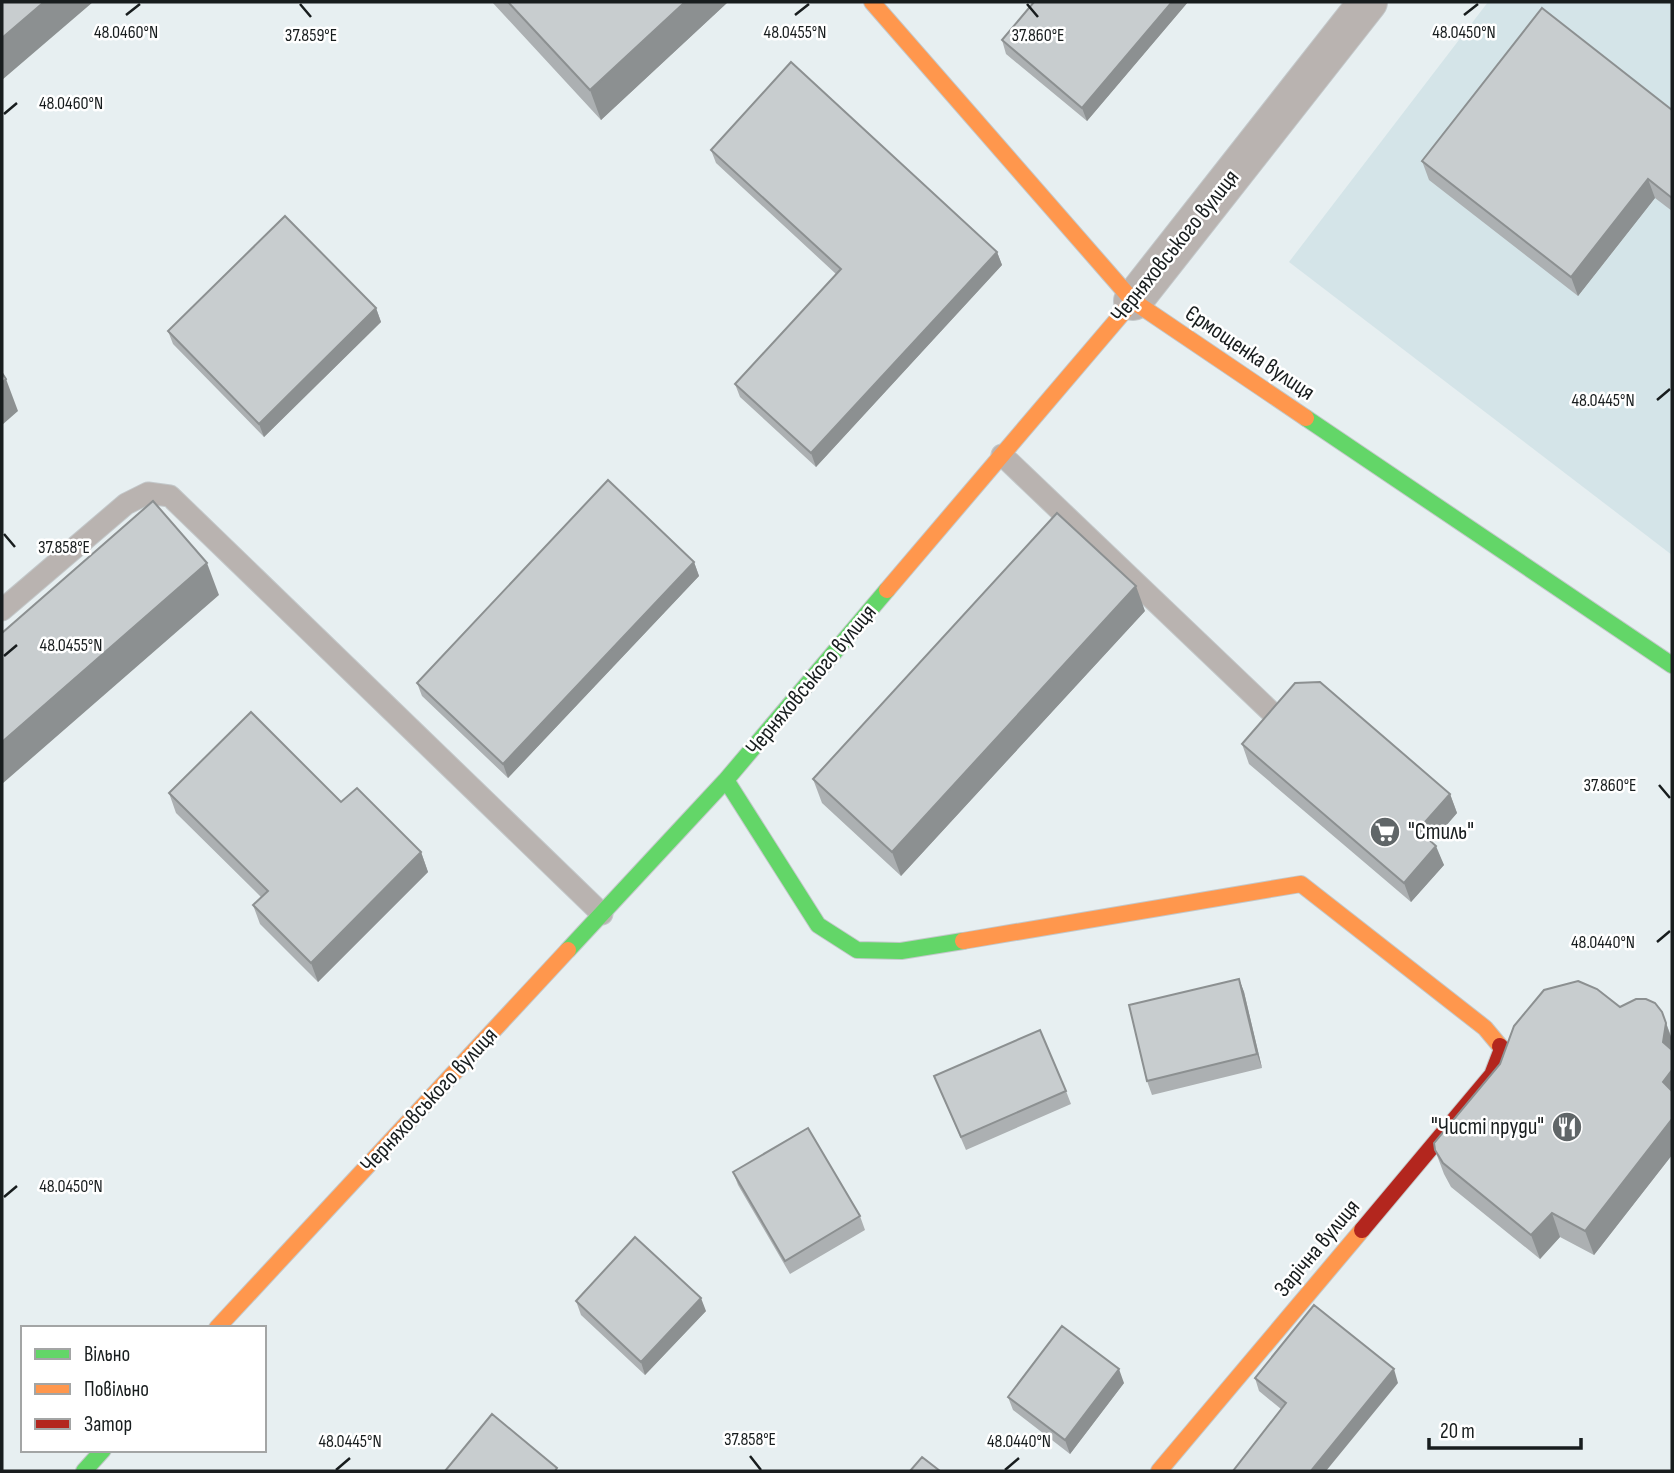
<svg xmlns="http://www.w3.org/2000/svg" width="1674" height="1473" viewBox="0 0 1674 1473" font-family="'Sofia Sans Condensed',sans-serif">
<rect width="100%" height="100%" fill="#e7eff1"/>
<path fill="#d4e4e8" d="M1488,2H1672V555L1289,262Z"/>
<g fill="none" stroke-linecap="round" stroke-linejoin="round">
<g stroke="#c3c8ca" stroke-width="23">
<path id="lane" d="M1002,455L1269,710
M2,610L126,504L148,493L170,496L602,914"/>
</g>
<g stroke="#c3c8ca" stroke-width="40">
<path id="street" d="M1133,301L1368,2"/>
</g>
<g stroke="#c3c8ca" stroke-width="18">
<path id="fast" d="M1306,418L1672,665
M726,780L818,925L857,950L901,951L963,941
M568,950L726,780L887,590
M84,1471L103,1450"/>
</g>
<g stroke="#c3c8ca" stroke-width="18">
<path id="slow" d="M872,2L1133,301L1306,418
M887,590L1133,301
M963,941L1301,884L1485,1028L1500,1046
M217,1328L568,950
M1159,1471L1362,1230"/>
</g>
<g stroke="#c3c8ca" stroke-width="18">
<path id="jam" d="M1362,1230L1492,1075L1502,1049L1500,1046"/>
</g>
<use href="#lane" stroke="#b9b3b0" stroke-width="21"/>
<use href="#street" stroke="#b9b3b0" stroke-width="38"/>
<use href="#fast" stroke="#63d668" stroke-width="16"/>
<use href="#slow" stroke="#ff974d" stroke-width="16"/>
<use href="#jam" stroke="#b3261e" stroke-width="16"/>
</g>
<path fill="#acb0b2" d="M492,2H728L601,120Z
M1034,2H1188L1087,121L1006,54L1002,40Z
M1672,110V211L1655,198L1578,296L1429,180L1422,161Z
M711,150L997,252L1002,265L816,467L740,397L735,384L836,274L716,163Z
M376,308L381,322L264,437L173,344L168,331Z
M694,562L699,576L508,778L422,696L417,683Z
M1145,611L901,876L822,803L813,779Z
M1242,744L1450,794L1457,813L1432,842L1444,865L1411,902L1249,764Z
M169,793L341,802L421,852L428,872L318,982L260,924L253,905L261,897L176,813Z
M1239,979L1244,992L1262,1068L1152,1095L1147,1081Z
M1620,1007L1662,1012L1671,1036L1672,1040V1155L1594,1255L1560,1237L1540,1259L1451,1187L1444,1174L1435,1150Z
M934,1076L1066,1091L1071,1104L966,1150Z
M733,1172L860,1216L865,1230L790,1274L738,1185Z
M576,1301L706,1311L645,1375L581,1315Z
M1255,1378L1398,1383L1281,1409L1259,1391Z
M1124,1383L1070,1454L1013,1410L1008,1397Z"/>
<path fill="#8c9091" d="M44,2H93L2,80V38Z
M685,2H728L601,120L590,90Z
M1172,2H1188L1087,121L1082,108Z
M1648,179L1655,198L1578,296L1571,277Z
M997,252L1002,265L816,467L811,453Z
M376,308L381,322L264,437L259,424Z
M6,379L18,411L2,425V383Z
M694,562L699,576L508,778L503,764Z
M207,563L219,595L2,784V742Z
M1136,586L1145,611L901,876L892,852Z
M1450,794L1457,813L1425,850L1418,830Z
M1436,846L1444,865L1411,902L1404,883Z
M421,852L428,872L318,982L311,963Z
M1239,979L1244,992L1262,1068L1257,1054Z
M1662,1012L1672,1040V1066L1663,1042Z
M1672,1070V1106L1663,1082Z
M1672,1119V1155L1594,1255L1585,1231Z
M1552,1213L1560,1237L1540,1259L1531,1235Z
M701,1298L706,1311L645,1375L641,1362Z
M1119,1369L1124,1383L1070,1454L1065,1440Z
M1394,1369L1398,1383L1326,1471H1311Z"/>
<path fill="#c8cdcf" stroke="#8c9091" stroke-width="2" d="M2,2H44L2,38Z
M508,2H685L590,90Z
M1034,2H1172L1082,108L1002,40Z
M1542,8L1672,110V198L1648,179L1571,277L1422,161Z
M791,62L997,252L811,453L735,384L841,269L711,150Z
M285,216L376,308L259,424L168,331Z
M2,373L6,379L2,383Z
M608,480L694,562L503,764L417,683Z
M153,501L207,563L2,742V633Z
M1057,513L1136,586L892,852L813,779Z
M1320,682L1450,794L1418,830L1436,846L1404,883L1242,744L1295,683Z
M251,712L341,802L357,788L421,852L311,963L253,905L268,891L169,793Z
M1239,979L1257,1054L1147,1081L1129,1005Z
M1578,981L1597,989L1620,1007L1636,999H1646L1655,1003L1662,1012L1666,1023L1663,1042L1672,1050V1070L1663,1082L1672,1091V1119L1585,1231L1552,1213L1531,1235L1443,1163L1435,1150L1434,1143L1500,1064L1514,1026L1544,990Z
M1040,1030L1066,1091L961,1137L934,1076Z
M808,1128L860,1216L785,1261L733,1172Z
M635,1237L701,1298L641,1362L576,1301Z
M1314,1305L1394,1369L1311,1471H1233L1286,1403L1255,1378Z
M1062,1326L1119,1369L1065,1440L1008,1397Z
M492,1414L557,1468L555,1471H445Z
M922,1457L940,1471H910Z"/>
<path fill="none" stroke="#181d1e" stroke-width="2.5" d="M300,4L311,17M1027,4L1038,17M126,15L140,4M795,15L809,4M1464,15L1478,4M4,114L17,103M1657,400L1670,389M4,534L15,547M4,656L17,645M1659,785L1670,798M1657,942L1670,931M4,1197L17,1186M750,1456L761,1470M336,1470L350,1458M1005,1470L1019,1458"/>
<defs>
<g id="supermarket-disc" transform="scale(1.575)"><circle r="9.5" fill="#606668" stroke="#fff"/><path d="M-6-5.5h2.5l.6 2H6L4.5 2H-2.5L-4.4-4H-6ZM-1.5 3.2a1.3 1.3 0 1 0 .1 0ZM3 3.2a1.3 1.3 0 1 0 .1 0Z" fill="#fff"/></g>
<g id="restaurant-disc" transform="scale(1.575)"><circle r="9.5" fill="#606668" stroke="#fff"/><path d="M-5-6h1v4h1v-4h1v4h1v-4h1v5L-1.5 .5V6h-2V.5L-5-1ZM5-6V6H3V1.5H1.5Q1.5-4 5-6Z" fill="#fff"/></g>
</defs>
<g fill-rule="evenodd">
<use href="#supermarket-disc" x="1385" y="832"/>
<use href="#restaurant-disc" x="1567" y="1127"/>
</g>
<g text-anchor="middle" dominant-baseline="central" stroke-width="5" stroke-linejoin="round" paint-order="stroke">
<g font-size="23" fill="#181d1e" stroke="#fff">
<text transform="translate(1175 246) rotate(-51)">Черняховського вулиця</text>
<text transform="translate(1250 353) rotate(34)">Єрмощенка вулиця</text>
<text transform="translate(811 680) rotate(-50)">Черняховського вулиця</text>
<text transform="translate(429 1100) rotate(-47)">Черняховського вулиця</text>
<text transform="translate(1317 1248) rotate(-50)">Зарічна вулиця</text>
</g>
<g font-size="23" fill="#181d1e" stroke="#fff" text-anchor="start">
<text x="1408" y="832">"Стиль"</text>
<text x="1544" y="1127" text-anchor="end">"Чисті пруди"</text>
</g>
</g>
<g font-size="18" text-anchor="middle" fill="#181d1e" stroke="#fff" stroke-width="5" stroke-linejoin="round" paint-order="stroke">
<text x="126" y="38">48.0460°N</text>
<text x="795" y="38">48.0455°N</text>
<text x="1464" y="38">48.0450°N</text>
<text x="311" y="41">37.859°E</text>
<text x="1038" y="41">37.860°E</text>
<text x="71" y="109">48.0460°N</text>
<text x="1603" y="406">48.0445°N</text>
<text x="64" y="553">37.858°E</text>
<text x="71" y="651">48.0455°N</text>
<text x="1610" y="791">37.860°E</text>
<text x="1603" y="948">48.0440°N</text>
<text x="71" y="1192">48.0450°N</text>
<text x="750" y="1445">37.858°E</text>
<text x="350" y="1447">48.0445°N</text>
<text x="1019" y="1447">48.0440°N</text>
</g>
<rect width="1674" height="1473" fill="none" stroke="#181d1e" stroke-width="7"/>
<rect x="21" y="1326" width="245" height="126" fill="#ffffff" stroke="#a3a5a5" stroke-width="2"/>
<rect x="35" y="1349" width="35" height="10" fill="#63d668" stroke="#a3a5a5" stroke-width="2"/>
<text x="84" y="1361" font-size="21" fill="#181d1e">Вільно</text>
<rect x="35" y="1384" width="35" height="10" fill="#ff974d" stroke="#a3a5a5" stroke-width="2"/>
<text x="84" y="1396" font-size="21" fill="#181d1e">Повільно</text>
<rect x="35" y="1419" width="35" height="10" fill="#b3261e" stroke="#a3a5a5" stroke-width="2"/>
<text x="84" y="1431" font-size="21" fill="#181d1e">Затор</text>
<path d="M1429 1438v10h152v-10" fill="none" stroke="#181d1e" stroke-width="3.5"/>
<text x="1440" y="1438" font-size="21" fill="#181d1e" stroke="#ffffff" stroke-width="5" paint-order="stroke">20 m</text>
</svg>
